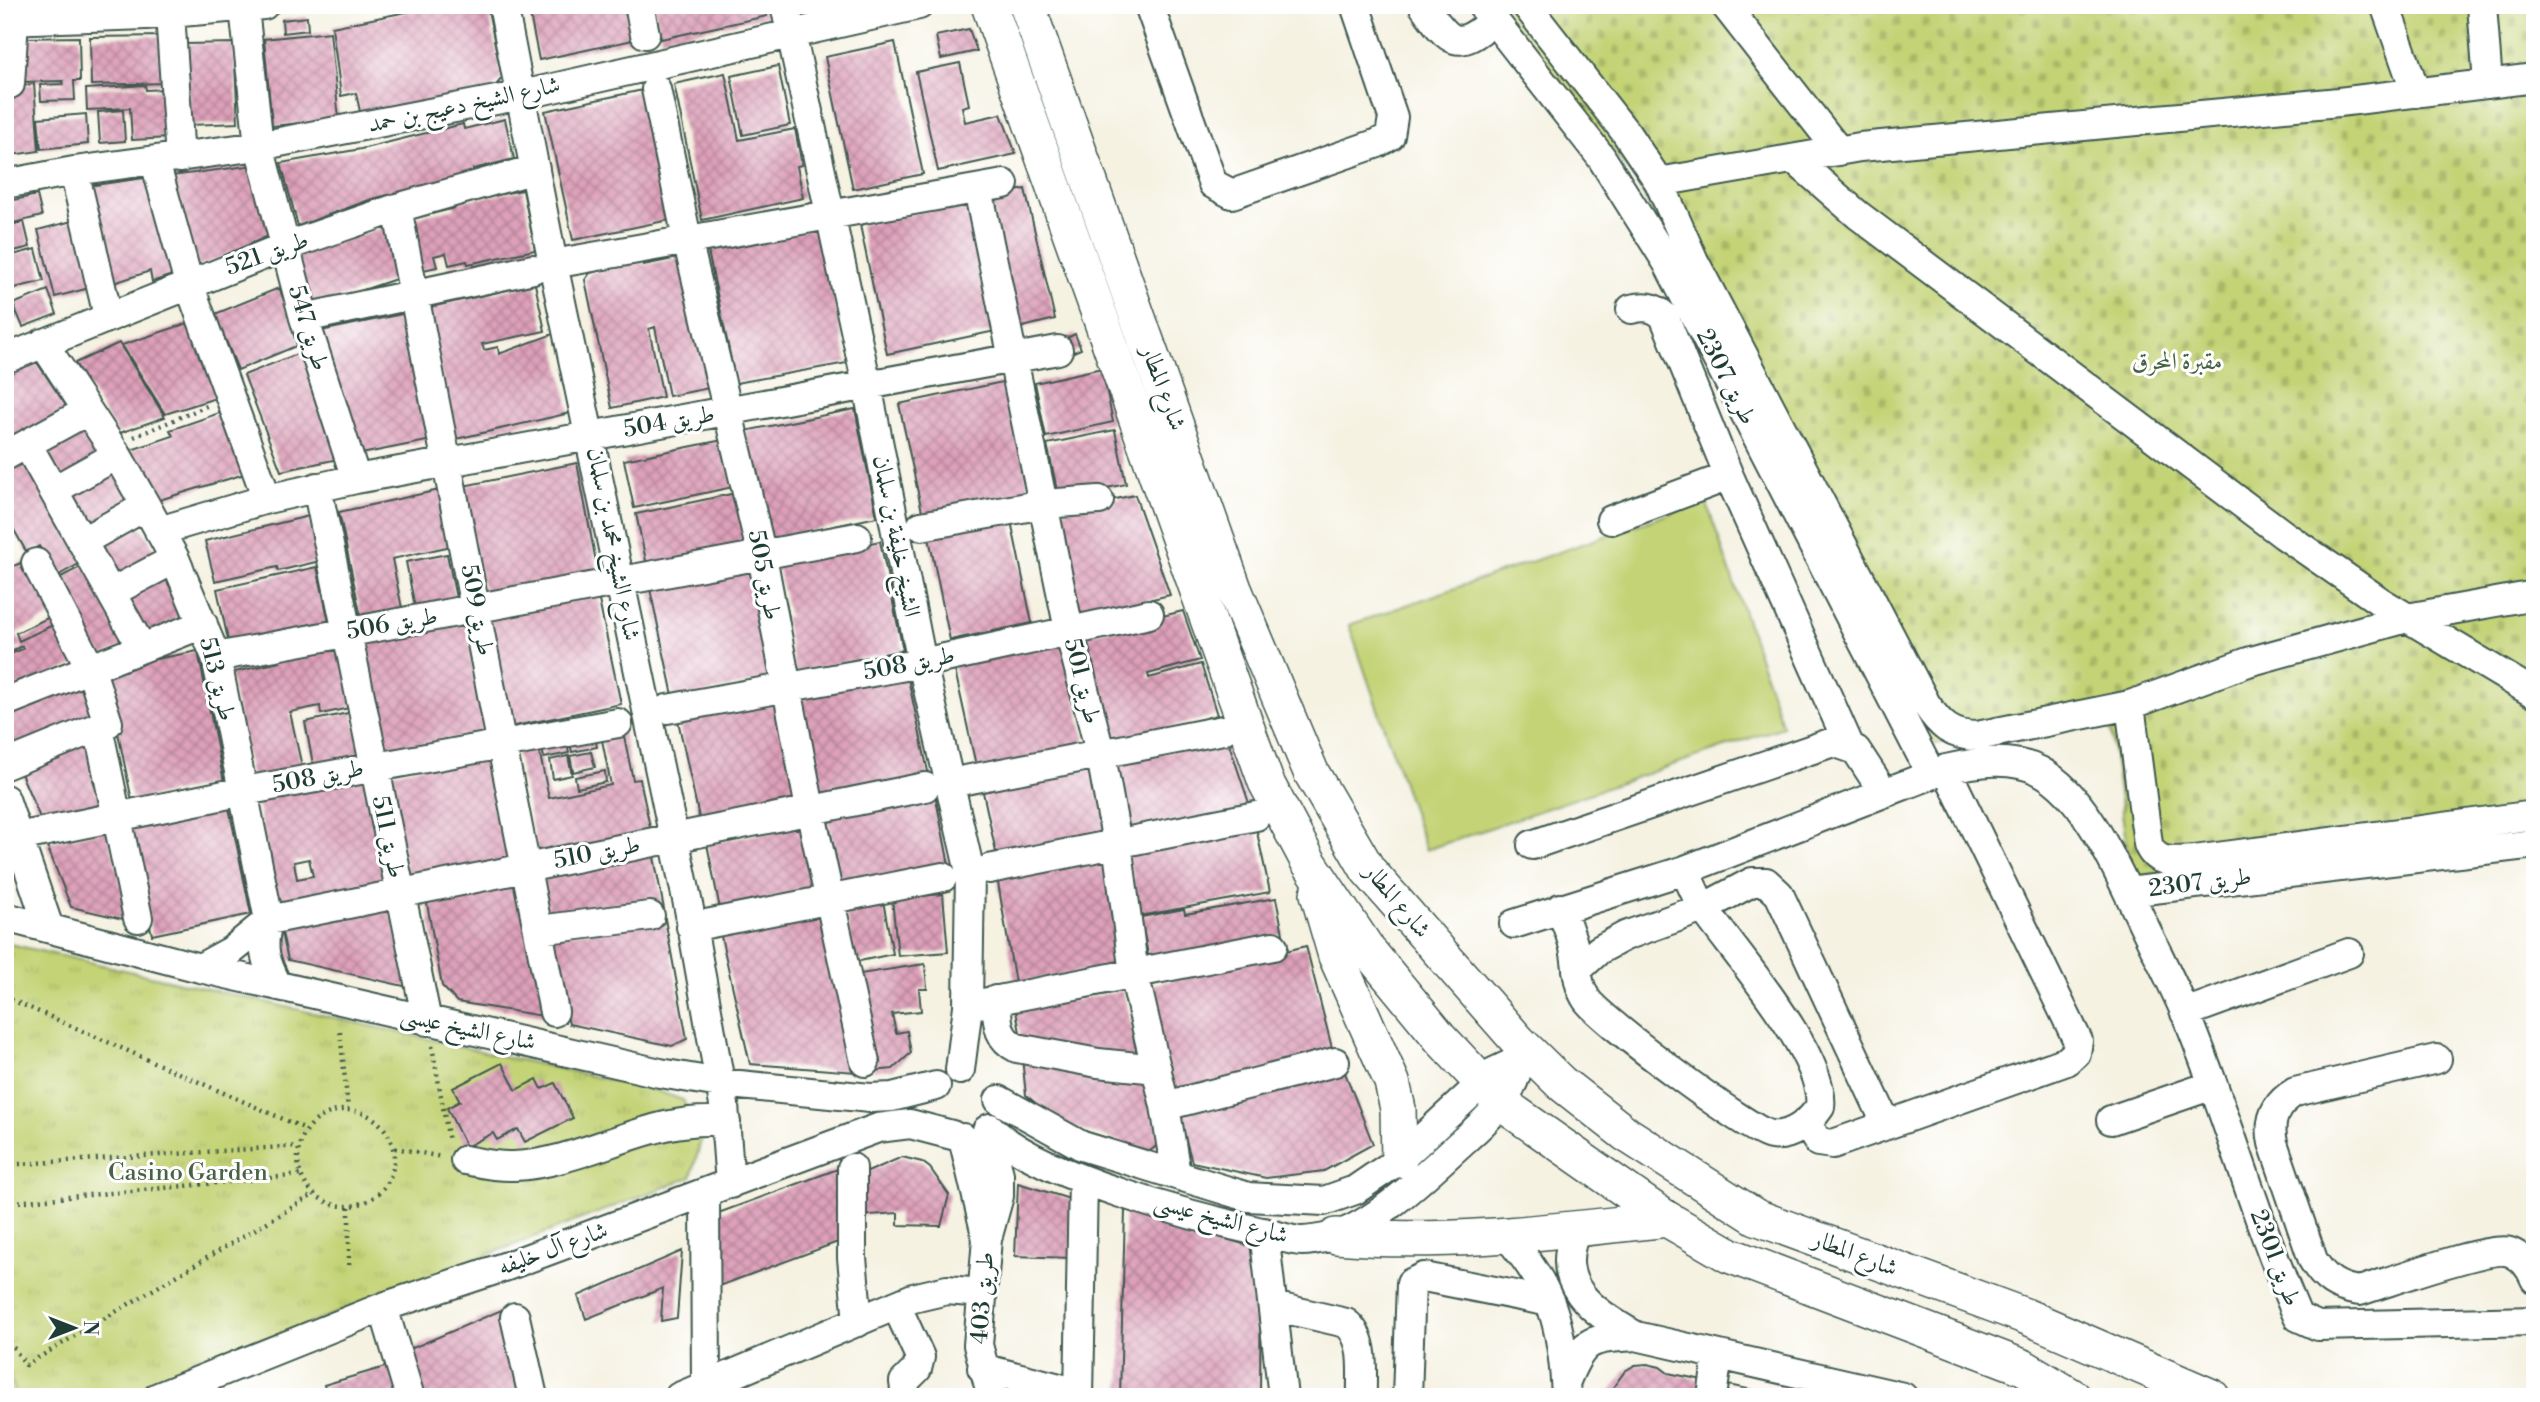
<svg xmlns="http://www.w3.org/2000/svg" width="2540" height="1402" viewBox="0 0 2540 1402" font-family="'Libre Bodoni',Amiri,serif">
<defs>
<pattern id="cemetery-stones" width="16" height="16" patternUnits="userSpaceOnUse" patternTransform="scale(1.75)"><rect width="16" height="16" fill="#c3d375"/><path d="M2 7V4a2 2 0 0 1 4 0v3zM10 15v-3a2 2 0 0 1 4 0v3z" fill="#a7b666"/></pattern>
<pattern id="park-tufts" width="24" height="20" patternUnits="userSpaceOnUse" patternTransform="scale(1.75)"><rect width="24" height="20" fill="#c3d375"/><path d="M3 7l-1-3M5 7V3M7 7l1-3M15 17l-1-3M17 17v-4M19 17l1-3" fill="none" stroke="#a7b666"/></pattern>
<pattern id="building-cross-hatch" width="8" height="8" patternUnits="userSpaceOnUse" patternTransform="scale(1.75)"><rect width="8" height="8" fill="#dea0ba"/><path d="M0 0l8 8M0 8l8-8" fill="none" stroke="#b38498"/></pattern>
</defs>
<rect width="100%" height="100%" fill="#fff"/>
<filter id="ink" filterUnits="userSpaceOnUse"><feTurbulence type="fractalNoise" baseFrequency=".0143" numOctaves="2"/><feDisplacementMap in="SourceGraphic" scale="14" xChannelSelector="R" yChannelSelector="G"/><feConvolveMatrix kernelMatrix="1 2 1 2 8 2 1 2 1" color-interpolation-filters="sRGB"/></filter>
<filter id="wash" filterUnits="userSpaceOnUse"><feTurbulence type="fractalNoise" baseFrequency=".00686" numOctaves="4" result="noise"/><feDisplacementMap in="SourceGraphic" scale="28" xChannelSelector="R" yChannelSelector="G"/><feGaussianBlur stdDeviation="1.57" result="paint"/><feColorMatrix in="noise" values="0 0 0 0 0 0 0 0 0 0 0 0 0 0 0 0 0 1.4 0 .05"/><feComposite in="paint" operator="in"/></filter>
<g filter="url(#wash)">
<rect width="100%" height="100%" fill="#f5f2e2"/>
<path fill="url(#cemetery-stones)" stroke="#718854" stroke-width="2" d="M1498,5H2535V818L2131,877L2108,713L1930,745L1636,181Z"/>
<path fill="url(#park-tufts)" stroke="#718854" stroke-width="2" d="M5,943L657,1091L683,1100L702,1137L691,1177L117,1397H5Z"/>
<path fill="#c3d375" stroke="#718854" stroke-width="2" d="M1706,501L1783,727L1426,850L1349,625Z
M5,1366L18,1397H5Z"/>
<g id="blocks">
<path fill="url(#building-cross-hatch)" fill-rule="evenodd" d="M441,5H487L502,78L493,89L361,116L356,93L341,96L332,27Z
M528,5H631L638,39L539,60Z
M654,5H764L767,16L661,39Z
M307,17L308,30L283,33L282,20Z
M969,29L977,51L941,59L936,36Z
M330,32L339,119L272,126L264,39Z
M164,36L165,83L91,85L90,37Z
M79,37L80,81H74L75,100L41,101L40,85L63,84V81L21,82V38Z
M895,42L923,174L853,189L825,57Z
M234,43L238,123L190,125L186,44Z
M960,63L969,105L962,107L965,122L1001,114L1016,154L938,171L916,72Z
M778,66L790,125L743,135L731,76Z
M725,73L739,140L795,129L802,165L797,166L803,198L702,220L674,84Z
M34,84L39,151L5,156V89Z
M145,85L146,90L166,89L169,138L132,140L130,108L87,110L86,89Z
M652,88L679,218L573,240L545,111Z
M123,110L125,141L100,143L98,112Z
M86,114L88,144L41,149L38,118Z
M505,119L514,159L473,169L474,174L372,199L298,226L281,163L361,149L463,124L464,129Z
M255,165L273,234L198,267L171,176Z
M144,178L150,182L172,275L152,282L150,271L114,283L88,186Z
M1025,189L1055,319L1019,328L989,197Z
M523,190L535,250L468,264L467,261L449,265L446,253L434,256L437,267L419,271L407,220L455,208L453,203Z
M37,195L42,216L5,225V202Z
M973,201L1000,330L887,354L860,225Z
M76,220L93,287L55,297L38,230Z
M24,222L30,247L10,252L5,226Z
M393,224L405,276L309,308L298,256Z
M820,227L847,363L736,383L708,251Z
M36,249L44,281L10,289L5,257Z
M683,257L709,388L669,396L655,327L649,329L663,397L612,408L585,280L590,273L642,261L643,265Z
M6,283L15,318L6,320L11,332L5,335Z
M535,284L545,331L482,344L484,350L498,347L499,354L553,334L570,413L456,439L426,308Z
M279,288L301,344L238,370L215,314Z
M48,290L57,314L23,327L13,304Z
M407,313L432,440L361,454L321,331Z
M194,321L219,397L165,414L122,345Z
M1075,334L1081,349L1069,354L1063,340Z
M119,343L165,417L117,434L75,363Z
M302,352L343,458L281,471L244,375Z
M36,361L71,413L5,447V374Z
M1102,368L1113,422L1046,437L1035,383Z
M1012,380L1029,493L923,516L899,404Z
M855,409L877,517L769,540L745,431Z
M228,410L251,472L156,501L128,451L173,436L170,430Z
M82,423L102,457L59,481L39,447Z
M1115,430L1126,484L1059,498L1047,444Z
M723,440L733,487L634,508L624,460Z
M23,453L84,561L57,576L39,546L27,553L5,514V463Z
M577,463L599,577L485,600L463,486Z
M113,465L137,506L89,534L65,492Z
M444,489L456,545L392,559L403,613L362,622L339,512Z
M741,492L752,549L648,570L636,514Z
M1135,495L1170,595L1117,607L1083,623L1058,511Z
M309,516L320,561L278,571L277,567L215,581L205,541Z
M1010,516L1032,623L950,640L928,533Z
M137,519L161,561L119,586L94,544Z
M880,541L903,650L795,672L784,618L789,617L777,564Z
M447,554L456,598L415,607L406,562Z
M27,560L52,616L16,633L19,641L55,624L76,664L5,693V656L23,649L22,646L5,654V570Z
M86,564L125,645L96,659L53,581Z
M753,566L764,619L759,620L772,678L674,700L650,589Z
M317,567L330,627L230,649L217,589Z
M163,573L184,615L143,636L122,594Z
M598,596L621,704L510,727L487,619Z
M1183,611L1200,660L1148,674L1149,678L1201,664L1217,715L1165,729L1108,739L1086,635Z
M467,623L487,732L381,752L361,643Z
M340,643L354,707L321,714L320,706L290,712L302,767L251,778L230,673L280,662L278,656Z
M1064,643L1086,747L977,770L954,666Z
M198,651L224,782L132,801L105,669Z
M906,669L930,781L823,799L800,692Z
M82,676L100,717L11,756L5,744V710Z
M781,694L798,805L711,824L699,817L677,716Z
M353,712L361,755L313,764L305,722Z
M622,726L633,780L640,779L651,832L538,855L516,750L538,745L549,798L611,785L600,730Z
M594,732L597,747L572,752L569,737Z
M566,738L569,753L544,758L541,743Z
M87,741L102,776L93,780L102,804L41,820L19,769Z
M1228,741L1251,809L1127,831L1114,762Z
M493,752L515,861L409,883L387,774Z
M591,752L595,767L573,772L570,756Z
M568,756L572,775L553,779L550,760Z
M1095,767L1109,833L997,857L983,792Z
M605,771L606,782L577,788L575,777Z
M367,777L385,885L278,907L256,800ZM309,859L313,876L297,879L294,862Z
M935,794L949,865L842,887L827,816Z
M228,803L251,914L152,935L128,824Z
M1255,823L1270,892L1140,916L1128,855Z
M804,825L817,889L720,909L707,844Z
M107,830L131,921L71,907L46,843Z
M653,852L664,909L628,917L550,923L541,874Z
M1108,857L1127,964L1015,983L997,877Z
M516,882L549,1017L457,1002L442,986L426,898Z
M943,894L948,952L898,956L892,899Z
M1276,898L1283,934L1149,960L1141,917L1184,909L1185,914Z
M883,901L893,954L855,962L845,908Z
M391,906L408,987L288,960L281,928Z
M820,909L856,1072L750,1064L720,932Z
M665,919L687,1039L672,1046L569,1024L549,937Z
M1306,946L1333,1052L1175,1092L1148,986Z
M925,964L927,989H919L921,1011L892,1014L896,1033L907,1031L911,1053L893,1069L873,1071L860,974Z
M1123,991L1138,1058L1022,1043L1016,1011Z
M1022,1058L1138,1075L1154,1089L1160,1143L1150,1151L1059,1123L1026,1095Z
M502,1063L516,1090L537,1079L542,1089L555,1083L573,1118L525,1142L518,1129L497,1140L493,1133L466,1147L447,1108L460,1101L453,1088Z
M1344,1070L1373,1144L1324,1171L1266,1178L1192,1162L1178,1112Z
M902,1157L922,1162L930,1168L949,1195L941,1226L898,1225V1213L855,1216L856,1177Z
M846,1166V1239L719,1286L713,1215Z
M1018,1183L1073,1200L1071,1258L1015,1256Z
M1125,1210L1261,1249L1260,1397H1120Z
M682,1251L677,1318L661,1321L663,1288L586,1319L578,1296Z
M506,1308L530,1397H417L403,1352Z
M395,1364L405,1397H327L324,1385Z
M1647,1364L1660,1367L1668,1373L1788,1397H1611L1612,1389L1625,1371L1635,1365Z
M1004,1391L1028,1396V1397H1006Z"/>
</g>
</g>
<g filter="url(#ink)">
<use href="#blocks" fill-opacity="0" stroke="#3f584e" stroke-width="2"/>
<g fill="none" stroke-linecap="round" stroke-linejoin="round">
<g stroke="#3f584e" stroke-width="32">
<path id="minor" d="M503,5L553,264L689,909L724,1105L730,1184
M639,5L645,34
M785,5L867,385L922,663L970,872L968,1006L960,1070
M1149,5L1213,184L1232,194L1378,143L1390,136L1393,117L1355,5
M1423,5C1449,41 1456,54 1493,20
M1482,5L1601,157L1667,262L1931,774
M1526,5L1626,133L1659,182L1694,261L1926,704C1940,725 1951,736 1977,736L2130,705L2248,662L2407,618L2535,595
M1725,5L1839,151
M2385,5L2416,93
M2482,5L2488,84
M244,8L259,146L304,318L356,479
M170,14L180,158
M5,20L146,15L264,5
M5,86L10,84L14,20
M656,89L687,239L762,556L810,809L865,1062
M1794,159L1858,215L2284,535L2381,602L2535,694
M155,162L189,284L267,499
M74,171L108,316
M1659,182L1860,147L2339,102L2535,78
M5,184L74,171L259,146L522,95L919,5
M978,189L1069,630L1101,756L1117,843L1134,974L1165,1106L1176,1174
M397,208L554,1012
M553,264L1004,184
M1631,309C1645,306 1653,306 1664,316L1729,476L1849,745
M304,318L533,269
M43,343L117,455L146,506L175,559L216,657L269,920C260,946 265,962 278,986
M5,359L284,247L397,208L535,169
M27,444L142,648
M5,456L87,411
M317,487L427,1021
M54,490L117,455
M1611,520L1729,476
M921,526L1044,504L1099,500
M159,531L267,499L356,479L1058,350
M83,541L146,506
M36,563L90,667L108,723L98,727L138,918
M112,592L175,559
M216,657L857,537
M5,702L203,624
M2130,705L2148,844C2156,865 2174,861 2194,860L2535,815
M667,709L922,663L1149,614
M5,765L98,727
M950,783L1223,730
M5,799L49,928
M18,837L244,791L618,723
M1532,845L1833,742L1856,750L1884,793
M989,869L1256,816
M2128,892L2535,844
M1560,908C1565,921 1571,934 1574,948C1578,966 1576,984 1587,1000C1602,1021 1750,1132 1771,1135C1791,1138 1810,1122 1820,1107C1827,1057 1733,951 1704,909C1696,897 1691,884 1685,870
M5,917L200,968L660,1073L720,1083L870,1098L892,1097L936,1086
M1514,924L1685,870L1946,769C1976,762 2011,756 2040,771C2086,795 2116,868 2138,913C2154,947 2171,980 2186,1014C2227,1113 2255,1218 2298,1317L2318,1326L2535,1321
M691,927L943,877
M539,930L650,916
M200,968L231,951L269,920L925,787
M1577,970L1599,950L1625,936L1703,908L1752,882H1766L1779,894L1887,1125
M996,1000C998,1021 996,1038 1017,1048L1098,1063L1157,1069
M968,1006L1273,946
M2185,1013L2349,953
M2437,1059L2295,1092C2275,1104 2268,1120 2273,1143L2313,1260C2324,1279 2337,1288 2359,1291C2387,1283 2488,1245 2510,1252C2523,1257 2530,1267 2535,1279
M999,1100L1082,1146L1248,1197L1324,1201L1355,1190L1399,1160L1494,1072L1511,1064L1534,1063
M1165,1106L1335,1062
M2111,1120L2213,1085
M1806,1122L1818,1142L1833,1144L2067,1061L2076,1053L2078,1041L1946,769
M990,1128C1037,1176 1198,1218 1266,1233C1277,1235 1291,1241 1302,1241C1312,1241 1325,1238 1334,1236C1374,1226 1431,1170 1462,1142C1492,1116 1526,1084 1518,1041
M987,1130L999,1174V1196L987,1239L978,1345L992,1397
M963,1138L987,1239
M465,1160C481,1163 497,1167 514,1166C587,1163 652,1113 726,1122
M852,1168V1258L858,1322
M705,1193L706,1387
M1577,1229C1551,1284 1593,1312 1636,1336L1903,1397
M1264,1232L1283,1397
M1506,1235C1553,1287 1563,1328 1566,1397
M896,1305L920,1357L917,1369L904,1382L906,1397
M1273,1306L1346,1323C1367,1339 1361,1373 1362,1397
M383,1307L410,1397
M515,1317L533,1397
M982,1368L1079,1393
M1566,1381C1584,1337 1591,1339 1636,1336
M158,1397L383,1307L507,1266L878,1128L910,1124L952,1135
M679,1397L913,1298L947,1290L982,1293
M1079,1397L1083,1180
M1407,1397L1411,1283L1424,1277L1550,1302
M1712,1397L1718,1355"/>
</g>
<g stroke="#3f584e" stroke-width="38">
<path id="major" d="M989,5L1266,782L1308,861L1367,949L1441,1039L1501,1103L1667,1219L1729,1255L2023,1367L2073,1397
M1027,5L1234,589L1311,772L1368,870L1518,1041L1561,1083L1626,1134L1756,1217L2025,1316L2212,1397
M1318,894L1336,956L1392,1082L1398,1109L1399,1160
M1336,1236C1446,1245 1557,1231 1667,1219"/>
</g>
<path stroke="#3f584e" stroke-width="4.5" stroke-dasharray="2 5" stroke-linecap="butt" d="M134,437L209,405
M5,997L306,1129
M340,1032L348,1108
M432,1046L449,1141
M298 1158a48 48 0 1 1 96 0a48 48 0 1 1-96 0Z
M395,1148L442,1157
M5,1165L298,1146
M5,1203L301,1175
M349,1207V1266
M5,1336L26,1365L313,1195"/>
<use href="#minor" stroke="#fff" stroke-width="28"/>
<use href="#major" stroke="#fff" stroke-width="35"/>
</g>
</g>
<g text-anchor="middle" dominant-baseline="central" stroke-width="6" stroke-linejoin="round" paint-order="stroke">
<g font-size="24" fill="#1f3d34" stroke="#fff">
<text transform="translate(464 105) rotate(-12)">شارع الشيخ دعيج بن حمد</text>
<text transform="translate(267 254) rotate(-20)">طريق 521</text>
<text transform="translate(308 328) rotate(73)">طريق 547</text>
<text transform="translate(1726 377) rotate(63)">طريق 2307</text>
<text transform="translate(1163 388) rotate(70)">شارع المطار</text>
<text transform="translate(669 422) rotate(-10)">طريق 504</text>
<text transform="translate(896 536) rotate(79)">الشيخ خليفة بن سلمان</text>
<text transform="translate(613 544) rotate(79)">شارع الشيخ محمد بن سلمان</text>
<text transform="translate(764 575) rotate(79)">طريق 505</text>
<text transform="translate(477 610) rotate(79)">طريق 509</text>
<text transform="translate(392 624) rotate(-10)">طريق 506</text>
<text transform="translate(909 664) rotate(-11)">طريق 508</text>
<text transform="translate(217 679) rotate(76)">طريق 513</text>
<text transform="translate(1082 681) rotate(76)">طريق 501</text>
<text transform="translate(318 777) rotate(-11)">طريق 508</text>
<text transform="translate(388 837) rotate(78)">طريق 511</text>
<text transform="translate(597 853) rotate(-11)">طريق 510</text>
<text transform="translate(2200 883) rotate(-7)">طريق 2307</text>
<text transform="translate(1397 901) rotate(50)">شارع المطار</text>
<text transform="translate(468 1029) rotate(12)">شارع الشيخ عيسى</text>
<text transform="translate(1221 1219) rotate(15)">شارع الشيخ عيسى</text>
<text transform="translate(553 1249) rotate(-20)">شارع آل خليفه</text>
<text transform="translate(1855 1254) rotate(21)">شارع المطار</text>
<text transform="translate(2275 1258) rotate(69)">طريق 2301</text>
<text transform="translate(983 1298) rotate(-86)">طريق 403</text>
</g>
<g font-size="24" fill="#486244" stroke="#fff">
<text x="2177" y="362">مقبرة المحرق</text>
<text x="188" y="1173">Casino Garden</text>
</g>
</g>
<rect width="2540" height="1402" fill="none" stroke="#fff" stroke-width="28"/>
<g transform="translate(74 1328) rotate(90)" stroke="#ffffff" stroke-width="5" paint-order="stroke">
<path d="M0-5L12 26L0 18L-12 26Z" fill="#1f3d34"/>
<text y="-10" font-size="19" font-weight="bold" text-anchor="middle" fill="#1f3d34">N</text>
</g>
</svg>
